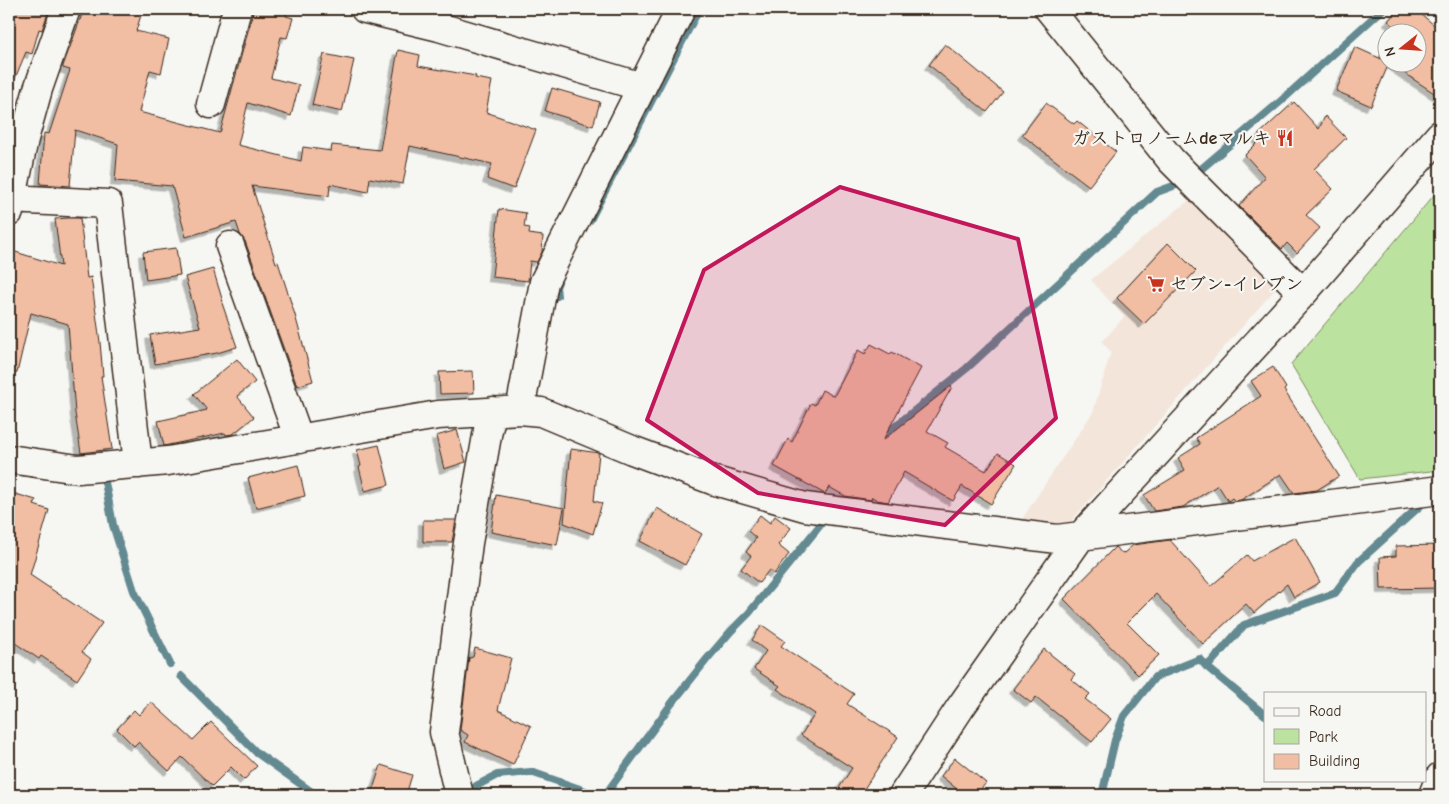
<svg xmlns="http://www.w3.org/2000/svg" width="1449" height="804" viewBox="0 0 1449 804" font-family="'Comic Neue','Klee One',sans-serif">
<defs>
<filter id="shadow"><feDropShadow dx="-4.5" dy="4.5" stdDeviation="0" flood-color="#0004"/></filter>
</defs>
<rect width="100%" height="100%" fill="#f6f6f2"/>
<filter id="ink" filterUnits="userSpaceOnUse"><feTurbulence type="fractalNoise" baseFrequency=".02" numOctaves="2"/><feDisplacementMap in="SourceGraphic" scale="10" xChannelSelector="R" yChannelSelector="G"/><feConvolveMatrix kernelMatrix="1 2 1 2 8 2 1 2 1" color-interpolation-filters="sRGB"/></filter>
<g filter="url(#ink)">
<path fill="#f4e5da" d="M1193,197L1278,286L1066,527L1020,522L1093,412L1111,352L1102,342L1124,317L1091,280Z"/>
<path fill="#bbe39f" stroke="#7b865e" d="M1440,188V470L1360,479L1291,364Z"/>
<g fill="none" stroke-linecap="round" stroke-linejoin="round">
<path stroke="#638991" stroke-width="8" d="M1200,170L1281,101L1383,9
M590,220L699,9
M557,296L556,287L558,282
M881,441L888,432L967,368L1157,192L1176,185
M105,482L113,525L134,591L170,664
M1207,667L1265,715
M181,676L257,753L316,795
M477,795L476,786L497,775L531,772L597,795
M605,795L672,703L707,659L731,631L749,613L821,524
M1102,795L1115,740L1124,716L1155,677L1200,659L1207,667L1244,625L1335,593L1358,562L1421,505"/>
</g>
<path fill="#f1bda3" stroke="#3b2a1e" filter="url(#shadow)" d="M9,9H35L48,13L42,30L39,29L32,54L26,52L9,93Z
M84,9H143L136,31L169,39L161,73L150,70L139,112L220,133L254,9H287L286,16L293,18L287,38L281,37L271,78L299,85L291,116L248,103L238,145L301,161L303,147L331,151L332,145L380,150L398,50L420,55L418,66L476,76L475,78L492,81L486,112L536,130L514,189L487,179L492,164L410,146L403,184L370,178L368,192L330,184L329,196L252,186L276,263L278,262L295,315L313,381L297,386L245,241L240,234L236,222L186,237L172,186L115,181L118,144L75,130L70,186L40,184L44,133L49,134L70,70L63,68V66Z
M1398,9H1415L1440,30V97L1389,63L1371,106L1336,91L1355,47L1386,61L1380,57L1386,49V62H1416V32H1398L1400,31L1388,21Z
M945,44L1003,92L987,112L929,65Z
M324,54L354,60L342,112L312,105Z
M552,88L600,102L593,126L545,111Z
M1294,102L1319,129L1325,116L1346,138L1314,169L1333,189L1306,215L1320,228L1297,253L1287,243L1282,249L1239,206L1265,177L1245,155L1259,141L1256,137Z
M1046,103L1074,124L1077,121L1116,152L1089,186L1022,135Z
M499,209L526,213L524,227L530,228L529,234L543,236L542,252L537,262L530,261L528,281L492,277Z
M68,218H80L87,278L91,277L100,342L103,376H101L112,449L81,453L75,413L68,324L31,313L17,373L9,372V250L61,266L55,219Z
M1168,243L1196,271L1144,324L1117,298Z
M176,248L180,275L146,280L143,252Z
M213,269L223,302L222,303L237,347L217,353L155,364L150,335L200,327L185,277Z
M871,344L890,354L892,352L921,368L883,440L951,386L952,387L927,431L948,443L945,447L986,471L998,453L1016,464L991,504L962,486L953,501L904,472L888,502L877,500L872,497L871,500L845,496L829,487L825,494L774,466L788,439L792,442L811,403L815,405L822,390L834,396L858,350L865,354Z
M237,359L255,382L237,396L254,417L233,434L226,435L225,433L164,446L158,421L207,410L194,394Z
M1273,367L1286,388L1284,390L1339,476L1317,490L1294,493L1281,474L1241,500L1235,501L1232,498L1228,501L1218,485L1183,507L1154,511L1144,495L1185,470L1178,458L1200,444L1196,438L1261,396L1251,381Z
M473,371L474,393L440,394L439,372Z
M457,430L466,462L444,469L436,436Z
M379,445L389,485L365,491L359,467L361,466L357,450Z
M571,449L599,453L594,501L602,503L593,534L564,523Z
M298,465L305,496L256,508L248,478Z
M9,492L36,500L34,505L49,510L30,575L102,623L82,652L91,659L77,680L41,656L39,659L9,639Z
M496,495L564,508L557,545L491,532Z
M657,508L702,534L685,565L640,541Z
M760,515L770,523L775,516L791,528L778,545L789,554L774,574L769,570L759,583L741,569L751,556L746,552L756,538L748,531Z
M423,520H456L452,542H423Z
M1295,537L1320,582L1294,597L1287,584L1254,613L1246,604L1203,644L1156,594L1127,623L1159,655L1138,675L1064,599L1115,547L1123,554L1133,545L1170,540L1211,586L1247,555L1252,561Z
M1440,545V588L1381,589L1380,557L1396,556V546Z
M762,625L785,641L781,646L854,694L847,704L898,737L860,795H850L839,788L852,768L801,735L815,714L777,689L780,686L754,669L766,651L752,640Z
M475,648L511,658L498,710L531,726L513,765L465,742L468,735L460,730L469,658L473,657Z
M1044,649L1075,674L1071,679L1090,694L1085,699L1111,719L1092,742L1036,697L1031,703L1013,689Z
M151,702L193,740L211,722L257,766L244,780L231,767L212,786L182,757L169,771L138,742L134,746L117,729L134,710L139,715Z
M955,758L986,783L976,795H964L941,776Z
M381,765L412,775L406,795H371Z"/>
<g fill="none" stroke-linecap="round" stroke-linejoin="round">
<g stroke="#3b2a1e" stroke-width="31">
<path id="minor" d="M365,9L439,27L642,87
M1049,9L1171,160L1303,293
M211,104L237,9
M9,199L108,204L138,464
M9,212L24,139L38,89L66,9
M230,246L299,439
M520,410L544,282L681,9
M9,459L78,469L168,461L438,415L520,410L541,412L632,450L712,480L805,507L1057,539L1440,490
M459,795L444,732L468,543L488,430L493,411
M903,795L960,708L1081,536L1303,293L1440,135
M1433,795L1440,777"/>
</g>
<use href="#minor" stroke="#f6f6f2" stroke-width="28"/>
</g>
</g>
<path fill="#c2185b" fill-opacity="0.2" stroke="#c2185b" stroke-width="4" stroke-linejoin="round" d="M840,187L1018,239L1056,418L945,525L758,493L647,420L704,270Z"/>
<defs>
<g id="restaurant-bare" transform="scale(1.35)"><path d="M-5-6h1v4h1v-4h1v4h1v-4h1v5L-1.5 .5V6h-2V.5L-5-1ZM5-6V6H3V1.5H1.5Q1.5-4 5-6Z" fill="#c8321e" stroke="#f6f6f2" stroke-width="2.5" paint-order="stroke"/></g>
<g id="supermarket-bare" transform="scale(1.35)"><path d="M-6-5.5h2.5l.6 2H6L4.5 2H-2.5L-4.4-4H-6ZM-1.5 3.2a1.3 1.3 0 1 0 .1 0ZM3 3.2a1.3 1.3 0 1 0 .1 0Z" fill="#c8321e" stroke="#f6f6f2" stroke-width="2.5" paint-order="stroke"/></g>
</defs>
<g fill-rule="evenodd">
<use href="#restaurant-bare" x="1285" y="138"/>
<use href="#supermarket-bare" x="1156" y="284"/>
</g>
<g text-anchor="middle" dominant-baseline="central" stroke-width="4.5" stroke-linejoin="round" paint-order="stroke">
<g font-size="18" font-weight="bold" fill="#3b2a1e" stroke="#f6f6f2" text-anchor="end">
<text x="1271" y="138">ガストロノームdeマルキ</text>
<text x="1170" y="284" text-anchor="start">セブン-イレブン</text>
</g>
</g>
<rect width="1449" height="804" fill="none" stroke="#f6f6f2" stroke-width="30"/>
<rect x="15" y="15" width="1419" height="774" fill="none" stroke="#3b2a1e" stroke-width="2" filter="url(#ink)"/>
<rect x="1264" y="692" width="162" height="90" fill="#f6f6f2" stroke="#aba49d"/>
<rect x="1274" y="708" width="25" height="8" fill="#f6f6f2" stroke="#aba49d"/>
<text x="1309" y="716" font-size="15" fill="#3b2a1e">Road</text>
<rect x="1274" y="729" width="25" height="15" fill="#bbe39f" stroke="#aba49d"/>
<text x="1309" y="742" font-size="15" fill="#3b2a1e">Park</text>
<rect x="1274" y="754" width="25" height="15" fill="#f1bda3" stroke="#aba49d"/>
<text x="1309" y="766" font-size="15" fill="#3b2a1e">Building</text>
<g transform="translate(1402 48) rotate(253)"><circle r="24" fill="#f6f6f2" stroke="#aba49d"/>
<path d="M0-4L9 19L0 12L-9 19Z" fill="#c8321e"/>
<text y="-8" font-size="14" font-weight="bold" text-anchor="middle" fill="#3b2a1e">N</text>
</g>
</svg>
